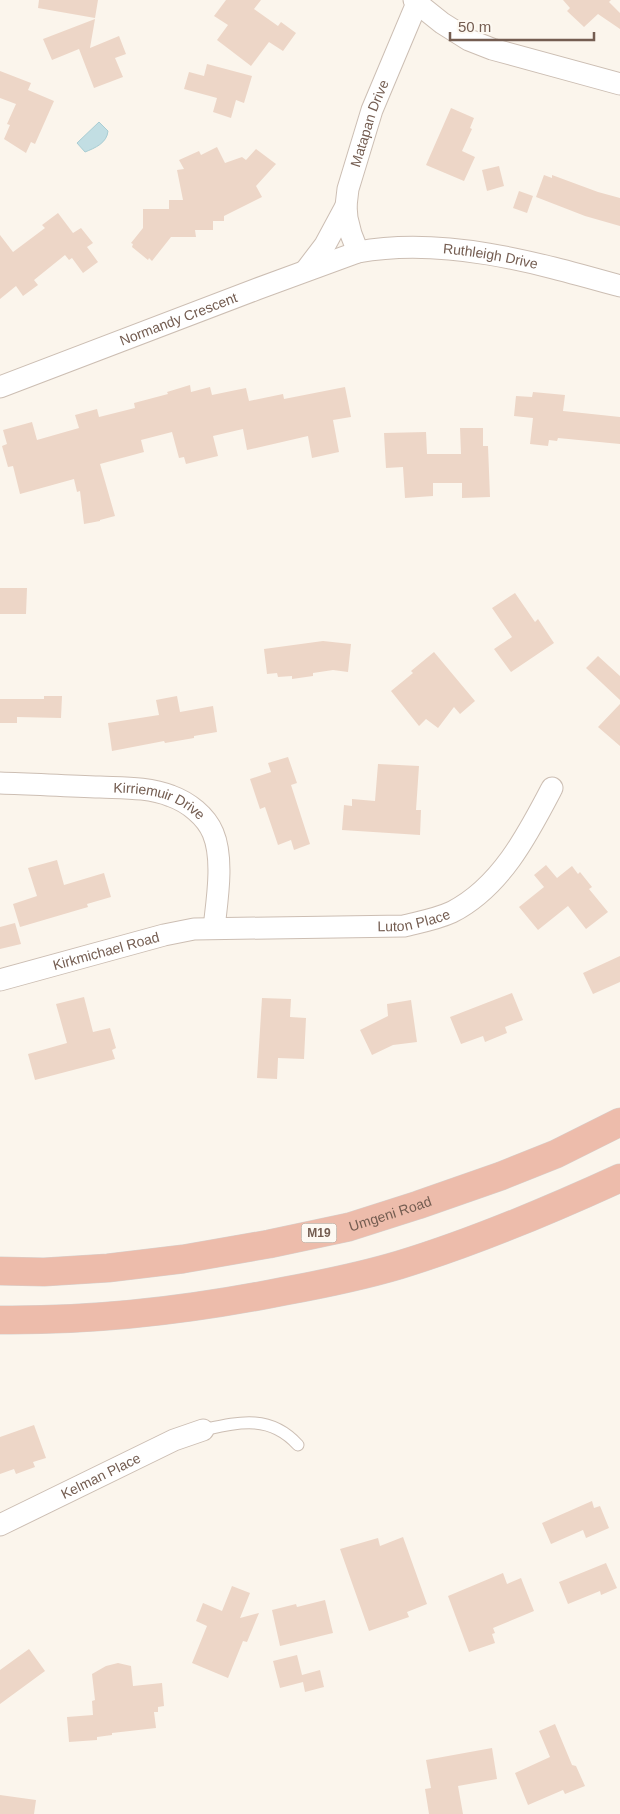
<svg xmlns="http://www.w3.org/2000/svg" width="620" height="1814" viewBox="0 0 620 1814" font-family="Helvetica,sans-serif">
<rect width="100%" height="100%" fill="#fbf5ec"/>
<path fill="#c2dee3" stroke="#a9cdd3" d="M99,122L108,131C107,143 95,148 85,152L77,143Z"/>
<path fill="#edd6c7" d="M39,0H98L95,18L38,8Z
M226,0H261L254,9L278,26L281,22L296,33L283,51L269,42L251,66L217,40L228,25L214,16Z
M563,0H611L609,2L620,13V29L598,14L584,27L567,11L570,8Z
M95,19L90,48L119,36L126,54L115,58L123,77L94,88L79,49L52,60L43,39Z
M207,64L252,76L244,103L236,100L231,118L213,112L217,98L184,89L189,72L204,76Z
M0,71L31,83L28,90L54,101L35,144L31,142L26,153L4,139L10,125L7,124L16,104L0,98Z
M451,108L474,118L470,128L472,129L462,151L475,157L464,181L426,165Z
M217,147L225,163L242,157L246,160L256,149L276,164L256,186L262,197L224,216V221H213V230H195L196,237H171L152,261L149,258L148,260L132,247L133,244L131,243L143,228V209H169V200H183L177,170L184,169L179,160L199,151L201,155Z
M499,166L504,186L487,191L482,170Z
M544,175L552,178V175L598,192L620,198V226L585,216L536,197Z
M519,191L533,196L527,213L513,208Z
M58,213L73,233L81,228L93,243L87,247L98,262L83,273L72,258L69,260L65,255L34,280L38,285L23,296L16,286L0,299V235L13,252L45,228L42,225Z
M190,385L191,392L210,387L212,395L246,388L249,401L283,394L284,399L345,387L351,417L333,420L339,452L312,458L308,436L247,450L243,429L213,436L218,456L186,464L184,457L179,458L172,432L141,440L144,452L100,464L115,516L100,520V521L84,524L80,491L77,492L74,479L20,494L13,466L8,467L2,446L7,444L3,430L32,422L37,440L79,428L75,415L97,409L99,417L135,408L134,403L168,394L167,392Z
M533,392L565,395L563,411L620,417V444L558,438L557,441L549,440L548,446L530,444L533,418L514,416L516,396L532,397Z
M460,428H483V446H488L490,497L462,498V483H433V496L405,498L403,467L386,468L384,433L426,432L427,454H461Z
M0,588H27L26,614H0Z
M515,593L535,622L538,619L554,643L511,672L494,649L512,637L492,608Z
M323,641L351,644L348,672L333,670L313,673V676L292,679V676L278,677L277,673L267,674L264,649Z
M434,652L475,701L460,714L454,707L438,728L426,719L419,726L391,691L413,673L411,671Z
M598,656L620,676V700L586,668Z
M44,696H62L61,718L17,717V723H0V699H44Z
M177,696L180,712L213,706L217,732L194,736V738L165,743L164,741L112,751L108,723L159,715L156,700Z
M620,704V746L598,727Z
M288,757L297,783L291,785L310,844L294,850L291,840L278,845L265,807L260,809L250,779L271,772L268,763Z
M378,764L419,766L416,810H421L420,835L342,830L344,805L352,806V799L375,801Z
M57,860L64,885L104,873L111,897L87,904L88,907L20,927L13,904L37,896L28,868Z
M546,865L557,878L572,866L578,874L580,872L592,887L589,889L608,912L586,929L568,906L538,930L519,907L544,887L534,875Z
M15,923L21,944L0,949V927Z
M620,956V982L593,994L583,973Z
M512,993L523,1020L505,1027L507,1033L485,1042L483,1036L461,1044L450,1017Z
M84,997L93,1032L110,1028L116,1048L112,1050L115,1059L35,1080L28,1054L67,1043L56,1004Z
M262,998L291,999L290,1017L306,1018L304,1059L278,1058L277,1079L257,1078Z
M411,1000L417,1042L393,1045L372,1055L360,1030L388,1016L387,1004Z
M34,1425L46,1458L33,1462L35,1467L16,1474L14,1469L0,1474V1437Z
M592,1501L594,1508L600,1506L609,1528L586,1538L583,1530L551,1544L542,1523Z
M403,1537L427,1604L407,1612L409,1617L369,1631L340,1549L378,1538L380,1546Z
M606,1563L617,1588L601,1595L600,1591L568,1604L559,1582Z
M503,1573L507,1584L521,1578L534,1611L493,1628L495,1633L492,1634L495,1643L469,1652L448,1596Z
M232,1586L250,1593L240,1618L259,1613L247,1642L243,1641L228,1678L192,1663L207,1626L196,1621L203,1603L222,1611Z
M325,1600L333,1633L280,1646L272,1610L296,1604L297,1607Z
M29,1649L45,1671L0,1704V1670Z
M297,1655L302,1675L320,1670L324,1687L305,1692L303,1682L280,1688L273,1661Z
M118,1663L131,1666L133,1686L162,1683L164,1706L158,1707V1712H154L156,1728L112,1733V1735L97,1737V1740L69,1742L67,1717L93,1715L92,1701L95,1700L92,1674L106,1666Z
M555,1724L572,1765L576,1766L585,1786L565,1794L563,1790L528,1805L515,1773L550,1757L539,1731Z
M492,1748L497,1779L458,1786L463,1814H429L425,1789L431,1788L426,1760Z
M0,1795L36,1800L34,1814H0Z"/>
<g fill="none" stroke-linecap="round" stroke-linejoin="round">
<g stroke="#ccbeb3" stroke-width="13">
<path id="lane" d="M203,1430C239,1422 270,1414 298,1445"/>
</g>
<g stroke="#ccbeb3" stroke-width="23">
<g id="street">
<path d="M417,3L442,23L469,40L492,49L620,84"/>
<path id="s1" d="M358,252L351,234L347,218L346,206L348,189L372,110L417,3L414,0"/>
<path d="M306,270L325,245L346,206"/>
<path id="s2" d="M0,387L257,289L358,252C444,236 538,263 620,286"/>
<path id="s3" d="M0,783C33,784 66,786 100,787C123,788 149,787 171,796C188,802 206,816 213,833C224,859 217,900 214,928"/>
<path id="s4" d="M0,980L164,935L194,929L404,926C420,922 437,919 452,912C501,887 528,834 552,788"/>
<path id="s5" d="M0,1525L174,1440L203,1430"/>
</g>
</g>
<g stroke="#d8d2ce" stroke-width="29">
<g id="highway">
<path id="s6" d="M0,1271L44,1272L108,1268L183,1259L269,1244L349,1227L418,1205L501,1176L556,1154L620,1122"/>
<path d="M0,1320C96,1321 191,1310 285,1291C323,1284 362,1276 399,1265C475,1242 548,1211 620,1178"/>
</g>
</g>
<use href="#lane" stroke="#fff" stroke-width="11"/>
<use href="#street" stroke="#fff" stroke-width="21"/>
<use href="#highway" stroke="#edbcab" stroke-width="28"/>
</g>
<g text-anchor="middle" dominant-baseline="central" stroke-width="4.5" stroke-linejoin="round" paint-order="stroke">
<rect fill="#fdf9f2" stroke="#9d8c81" stroke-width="1" x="301.5" y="1223.5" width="35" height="19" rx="4"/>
<g font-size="12" font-weight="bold" fill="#745d51">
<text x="319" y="1233">M19</text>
</g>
<g font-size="14" fill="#745d51" stroke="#fdf9f2">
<text stroke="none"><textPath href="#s1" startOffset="134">Matapan Drive</textPath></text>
<text stroke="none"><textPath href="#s2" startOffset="516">Ruthleigh Drive</textPath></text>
<text stroke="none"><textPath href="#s2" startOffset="191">Normandy Crescent</textPath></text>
<text stroke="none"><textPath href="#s3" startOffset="162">Kirriemuir Drive</textPath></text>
<text stroke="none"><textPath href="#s4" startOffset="421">Luton Place</textPath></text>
<text stroke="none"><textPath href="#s4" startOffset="110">Kirkmichael Road</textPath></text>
<text stroke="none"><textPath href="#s6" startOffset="396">Umgeni Road</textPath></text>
<text stroke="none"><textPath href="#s5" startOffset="112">Kelman Place</textPath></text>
</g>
</g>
<path d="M450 32v8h144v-8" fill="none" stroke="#745d51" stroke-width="2.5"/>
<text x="458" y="32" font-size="15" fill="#745d51" stroke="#fdf9f2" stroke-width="4" paint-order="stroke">50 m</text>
</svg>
